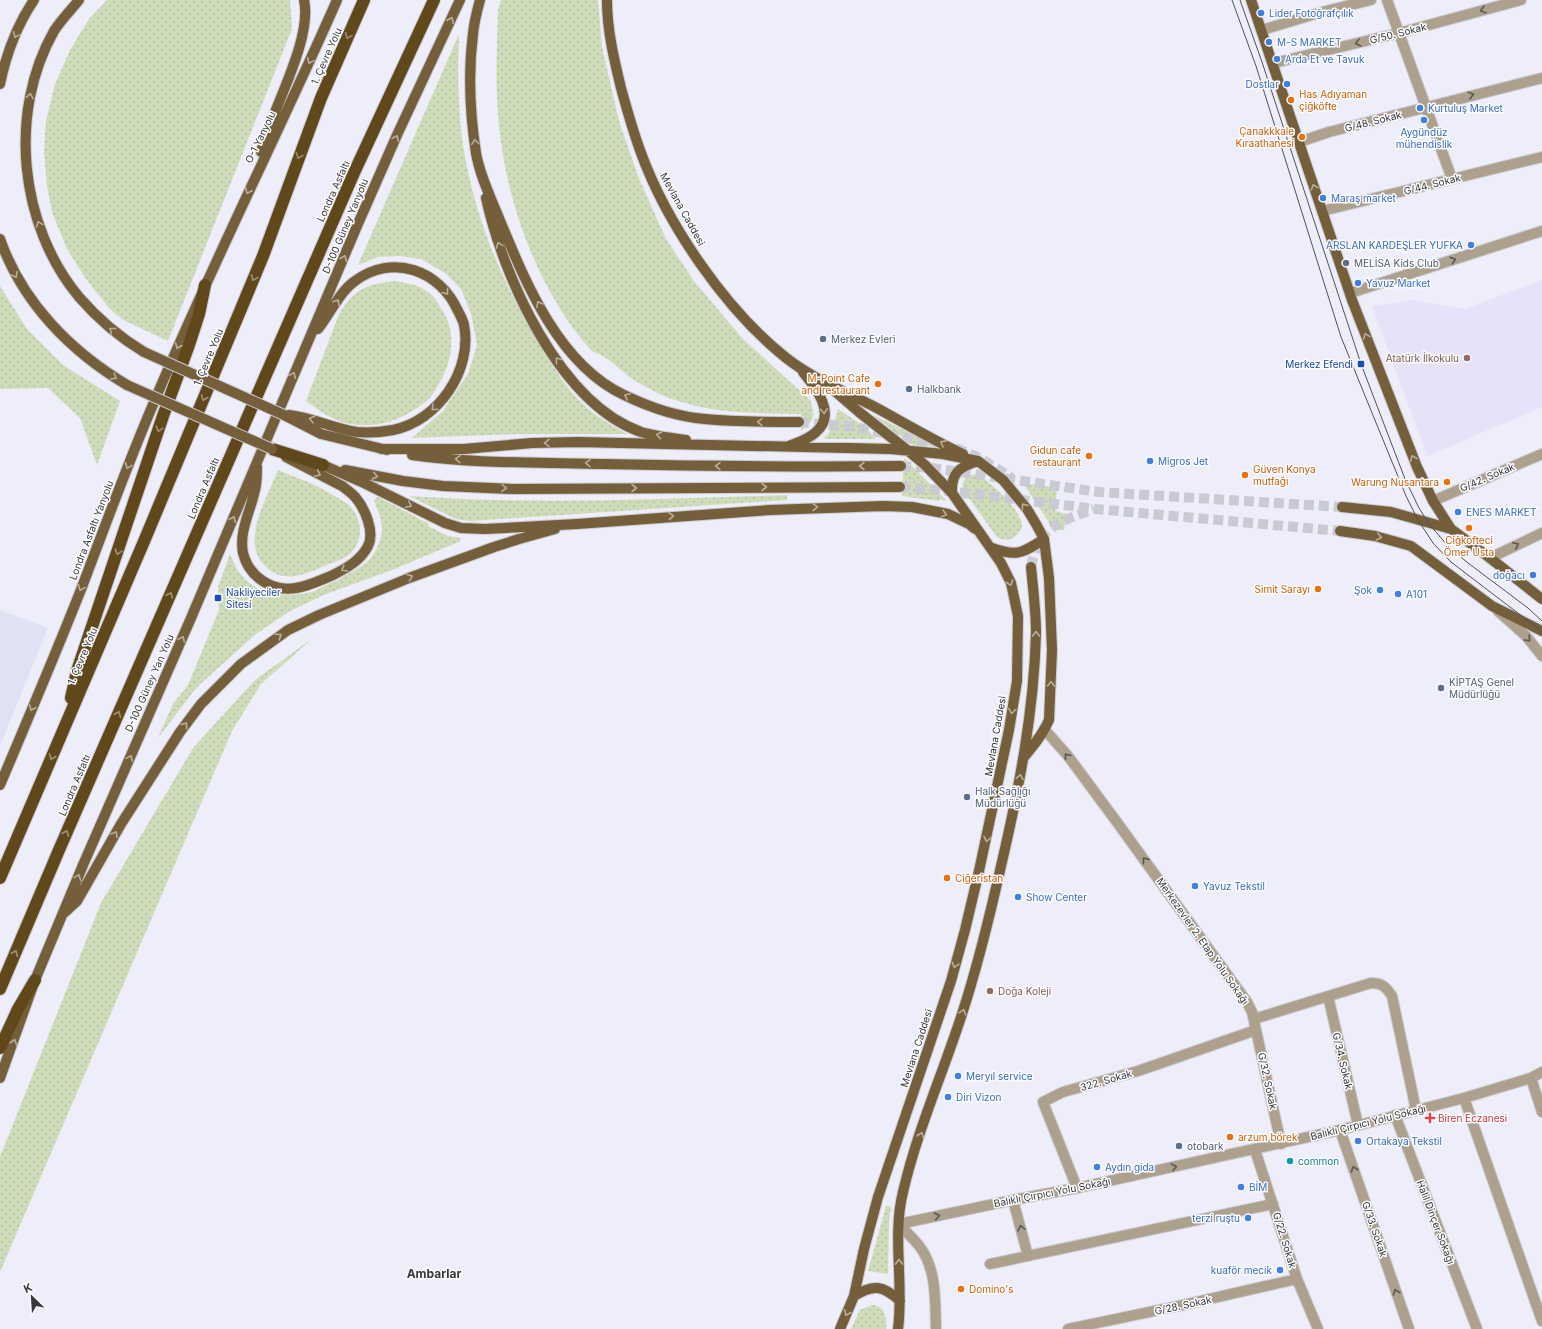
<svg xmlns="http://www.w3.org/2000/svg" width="1542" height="1329" viewBox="0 0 1542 1329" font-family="Inter,sans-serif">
<defs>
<pattern id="grass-dots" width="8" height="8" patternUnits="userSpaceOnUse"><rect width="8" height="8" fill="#cfdcba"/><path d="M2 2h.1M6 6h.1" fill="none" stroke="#b2bea1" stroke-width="1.8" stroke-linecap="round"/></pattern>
</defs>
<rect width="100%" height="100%" fill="#edeef9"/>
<path fill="#dfe2f3" d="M0,610L48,628L0,746Z"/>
<path fill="#e7e2f8" d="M1542,280V407L1427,456L1372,306L1413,300L1465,309Z"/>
<path fill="url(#grass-dots)" d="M107,0H290L292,29L168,341L123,320L109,308L86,279L67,249L52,212L47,187L44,152L46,121L55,84L70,50L89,19Z
M501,0H598L602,47L619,121L638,176L666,239L694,281L742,338L810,400C816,415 814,422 801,431V414C759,413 718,414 678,401C665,397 651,390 639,383C626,376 616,364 603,356C599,353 593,353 590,349C538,291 506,201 499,125C495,87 497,48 498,10Z
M459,34C457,81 458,130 469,176C482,235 508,293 540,345C552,365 565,387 582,403C595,416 611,425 627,434H518L412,438L443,411L468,374L477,345L471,313L461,289L445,273L421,259L400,256L378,257L358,265Z
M396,281C405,283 416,284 425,290C432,294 437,301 441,308C457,331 453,362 438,385C436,389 433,394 430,398C412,414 388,426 364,425C356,425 345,424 337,420C326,416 316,408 306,401L339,314C355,288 367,284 396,281Z
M0,286L27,329L63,365L120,401L97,465L80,418L48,388L0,389Z
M838,409L865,427L876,439H824C832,430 835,421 838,409Z
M875,416L936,446L913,445L874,417Z
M904,458L946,500L944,501L941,499L939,501L902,496Z
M278,470C298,478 318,485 336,497C340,499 345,502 349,505C363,519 364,540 350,554C343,560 330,563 322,567C311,572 297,578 284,576C272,575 259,563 256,551C249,527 269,493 278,470Z
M974,474C987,477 1024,512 1022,527C1021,531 1017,534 1014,537C1009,541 1003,540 997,537L963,490C962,481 964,477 974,474Z
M1023,483L1057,488L1055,511L1067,514L1064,530H1054Z
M787,495V500L470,521L456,519L409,496C535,505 661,499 787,495Z
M378,497L429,524L428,526L448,536L460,538L461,541L392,570L326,594L290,611L256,634L196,688L158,738L173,704L188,685L219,610L218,587L230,554C234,563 237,571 244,578C261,597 292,598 315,591C321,588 327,584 334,582C342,578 364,566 370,559C376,552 381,540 382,532C383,521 377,509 374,500Z
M313,638L261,684L232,731L0,1272V1157L101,903L193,748L255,680Z
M886,1206L891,1207L889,1221L888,1274L868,1271Z
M872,1305C885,1305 887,1318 886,1329H851L860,1310Z"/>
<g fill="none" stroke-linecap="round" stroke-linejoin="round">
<path stroke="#c9cad3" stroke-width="10" stroke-dasharray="10 5" stroke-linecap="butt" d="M799,422L854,427L940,445
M956,448L980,458L1012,478
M901,466L932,468L1099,492L1342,507
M900,487L939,490L1096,509L1340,531
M1031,567C1038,526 1060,522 1094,509"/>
<g stroke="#c9cad3" stroke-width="12">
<path id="minor" d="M1387,0L1452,179
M1262,30L1322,12L1371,0
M1274,63L1399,33L1521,0
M1299,142L1329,132L1542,78
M1322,211L1542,157
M1350,293L1542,231
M1433,501L1542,454
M1490,558L1542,533
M1498,611L1526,636L1542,656
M1045,730L1068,756L1119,825L1247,1002L1252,1012L1281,1144
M1328,996L1358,1125
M1254,1019L1371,983C1382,983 1386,987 1392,996L1416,1110
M1531,1078L1542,1112
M1464,1098L1542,1321
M1395,1115L1477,1329
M1340,1130L1409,1329
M1255,1150L1297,1279L1318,1329
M1077,1188L1043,1102L1063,1092L1138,1071L1256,1030
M1013,1200L1028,1256
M899,1224L1013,1200L1077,1188L1340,1130L1464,1098L1531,1078L1542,1072
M899,1224C906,1232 914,1239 920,1247C937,1270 935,1302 936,1329
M990,1264L1273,1204
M1068,1329L1183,1305L1297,1279"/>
</g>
<g stroke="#c9cad3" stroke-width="12">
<path id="major" d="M79,0C71,10 61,20 54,31C8,112 19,225 79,297C98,319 119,337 144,352
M480,0C477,11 474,22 473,34C468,73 470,114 476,153C480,177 492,200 501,223C527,286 560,365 624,395C649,407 678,417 705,419C736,422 768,422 799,422
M607,0C607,30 614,59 621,88C627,110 633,131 641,153C667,224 725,309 785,357C811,378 844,391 873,406C903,422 932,440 963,454
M1251,0L1352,300L1417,467L1433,501L1451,529
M0,84C6,55 17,25 34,0
M261,152C271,111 313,40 304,0
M486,198C503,276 559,403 641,432C655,436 671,438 686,440
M0,239C22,302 70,351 127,385
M823,381L859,412L907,450L925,465L952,493L1001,563L1011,583L1018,616L1017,681L1009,730L979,871L965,930L951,981L878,1197L864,1249L854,1296L840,1329
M284,415L321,434L387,450
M289,415C314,418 334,429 357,432C368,433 382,432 393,430C438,421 473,370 464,325C463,320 460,315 458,311C440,270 392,253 355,281C341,290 329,315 318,329
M791,445C799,442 809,439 816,432C837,414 816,388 803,372
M381,449H464L532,443L578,442L891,449L943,454L978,461L1003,480L1027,509L1036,524L1044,539L1049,578L1052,650L1049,720C1043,734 1034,745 1024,757
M412,455C475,464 539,462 602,464C702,466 802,467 901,466
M323,465L366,484L445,523L461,528L485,529L577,524L770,510L883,506L912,507L948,514L969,524L975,529
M257,467C257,476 257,485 254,494C249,514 239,533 243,553C249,577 272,592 296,588C309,586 321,580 333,575C347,568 361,560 368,546C375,532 365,509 356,498C352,493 347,490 342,486L286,457
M345,470L403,481L443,486L513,489L900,487
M952,493C951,473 959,467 978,461
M1342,507L1391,512L1451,529L1490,558L1542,599
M1340,531L1375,536L1411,546L1492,606L1542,631
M992,548C1017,557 1023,553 1044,539
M0,785C28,719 56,653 82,587C104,529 125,471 149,414C207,274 276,139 337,0
M65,912L77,901L121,824L180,732L201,704L241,664L288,630L319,615L409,578L494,547L519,539L555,529
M0,1078L35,980L83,865L191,618L357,226L397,135L460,0
M854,1296C873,1284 883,1285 900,1301
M898,1329C904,1285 892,1235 903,1192C917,1131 943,1073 962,1014C978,965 990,915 1001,866C1019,789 1034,712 1036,633C1036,611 1033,589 1031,567"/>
</g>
<g stroke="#c9cad3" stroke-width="14">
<path id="highway" d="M272,449L323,465
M71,698L77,671L163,416L189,345L199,314L205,285
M0,878L145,539L263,256L321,98L364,0
M0,989L59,850L353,175L434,0
M0,1048L18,1009L35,980"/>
</g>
<use href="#minor" stroke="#ada08c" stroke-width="10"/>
<use href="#major" stroke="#755f3a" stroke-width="10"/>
<use href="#highway" stroke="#61481a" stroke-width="12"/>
<path stroke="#505156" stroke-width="1" d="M1232,0L1256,66L1341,337L1406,496L1418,520L1433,543L1451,562L1540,630L1542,633
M1240,0L1262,62L1361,364L1405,479L1419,508L1429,524L1448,546L1468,563L1528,608L1542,621"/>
<g stroke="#c9cad3" stroke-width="12" stroke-linecap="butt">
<path id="major-bridge" d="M144,352L284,415
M127,385L272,449"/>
</g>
<use href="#major-bridge" stroke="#755f3a" stroke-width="10"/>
</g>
<defs><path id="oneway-chevron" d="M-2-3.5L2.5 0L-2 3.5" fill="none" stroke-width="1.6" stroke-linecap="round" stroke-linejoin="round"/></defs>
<g stroke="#5a5754">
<use href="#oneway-chevron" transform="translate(1483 10) rotate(165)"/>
<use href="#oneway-chevron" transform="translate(1358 43) rotate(166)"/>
<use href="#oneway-chevron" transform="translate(1471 95) rotate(-15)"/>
<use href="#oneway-chevron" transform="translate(1453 260) rotate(-18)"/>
<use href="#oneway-chevron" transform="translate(1516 545) rotate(-25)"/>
<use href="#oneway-chevron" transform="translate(1528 639) rotate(47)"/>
<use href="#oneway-chevron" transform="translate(1067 756) rotate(-128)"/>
<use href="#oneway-chevron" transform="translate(1145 860) rotate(-126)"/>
<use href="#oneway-chevron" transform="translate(1174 1167) rotate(-12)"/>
<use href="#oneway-chevron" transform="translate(1354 1169) rotate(-109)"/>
<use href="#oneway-chevron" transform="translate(937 1216) rotate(-12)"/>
<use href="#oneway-chevron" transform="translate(1021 1228) rotate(-105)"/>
<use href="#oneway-chevron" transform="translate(1396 1292) rotate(-109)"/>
</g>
<g stroke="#b8ae9c">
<use href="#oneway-chevron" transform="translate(451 20) rotate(-65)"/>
<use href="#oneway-chevron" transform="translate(16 35) rotate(114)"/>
<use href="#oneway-chevron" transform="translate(310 61) rotate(114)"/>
<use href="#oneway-chevron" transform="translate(30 96) rotate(-80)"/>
<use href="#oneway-chevron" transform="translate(396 138) rotate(-66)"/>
<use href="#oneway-chevron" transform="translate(475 142) rotate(-98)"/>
<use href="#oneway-chevron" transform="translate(1314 187) rotate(-109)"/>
<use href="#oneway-chevron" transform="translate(248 191) rotate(115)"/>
<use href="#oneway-chevron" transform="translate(39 224) rotate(-110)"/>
<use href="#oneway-chevron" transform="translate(499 245) rotate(-111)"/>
<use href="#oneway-chevron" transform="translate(344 258) rotate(-67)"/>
<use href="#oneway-chevron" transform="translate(15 275) rotate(61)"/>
<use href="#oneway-chevron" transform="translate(446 292) rotate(52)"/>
<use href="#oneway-chevron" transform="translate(337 302) rotate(-57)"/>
<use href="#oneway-chevron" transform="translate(539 304) rotate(-119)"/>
<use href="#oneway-chevron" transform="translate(112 330) rotate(-141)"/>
<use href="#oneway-chevron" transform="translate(1366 336) rotate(-111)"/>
<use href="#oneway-chevron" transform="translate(178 346) rotate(113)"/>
<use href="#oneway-chevron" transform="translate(558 360) rotate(-126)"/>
<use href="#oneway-chevron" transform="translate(293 375) rotate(-66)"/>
<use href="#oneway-chevron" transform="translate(114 377) rotate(31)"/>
<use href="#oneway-chevron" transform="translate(627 396) rotate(-155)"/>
<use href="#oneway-chevron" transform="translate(434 408) rotate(137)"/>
<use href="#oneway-chevron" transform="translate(824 411) rotate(86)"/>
<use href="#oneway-chevron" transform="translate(312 419) rotate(-166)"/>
<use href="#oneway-chevron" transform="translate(760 422) rotate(-179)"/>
<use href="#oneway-chevron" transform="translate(659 435) rotate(-169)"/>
<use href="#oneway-chevron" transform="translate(547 443) rotate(179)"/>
<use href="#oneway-chevron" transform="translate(943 443) rotate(-151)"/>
<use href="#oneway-chevron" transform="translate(1413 458) rotate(-113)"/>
<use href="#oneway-chevron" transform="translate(458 459) rotate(-177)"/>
<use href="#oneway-chevron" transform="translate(588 463) rotate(-179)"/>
<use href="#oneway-chevron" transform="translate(128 466) rotate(112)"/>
<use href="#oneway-chevron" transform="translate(718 466) rotate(-179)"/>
<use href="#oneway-chevron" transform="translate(862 466) rotate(180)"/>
<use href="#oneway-chevron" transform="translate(318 474) rotate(25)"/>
<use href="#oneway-chevron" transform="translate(375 476) rotate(11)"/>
<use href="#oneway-chevron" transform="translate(764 487)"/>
<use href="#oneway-chevron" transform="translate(504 488) rotate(2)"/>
<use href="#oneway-chevron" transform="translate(634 488)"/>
<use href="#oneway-chevron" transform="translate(409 505) rotate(26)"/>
<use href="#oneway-chevron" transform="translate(1024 506) rotate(-127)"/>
<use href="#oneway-chevron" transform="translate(815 507) rotate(-3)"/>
<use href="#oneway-chevron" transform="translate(944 514) rotate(15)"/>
<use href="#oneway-chevron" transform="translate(671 516) rotate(-4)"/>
<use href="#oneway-chevron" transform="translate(233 519) rotate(-67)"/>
<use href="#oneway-chevron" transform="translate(1379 537) rotate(12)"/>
<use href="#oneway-chevron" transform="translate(344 569) rotate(149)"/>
<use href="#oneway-chevron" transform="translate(410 577) rotate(-21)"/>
<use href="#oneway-chevron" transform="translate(1010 583) rotate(71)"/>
<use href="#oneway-chevron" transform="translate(81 588) rotate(112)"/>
<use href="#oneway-chevron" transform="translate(1036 634) rotate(-89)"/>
<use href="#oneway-chevron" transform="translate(279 636) rotate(-34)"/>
<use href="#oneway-chevron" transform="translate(182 639) rotate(-66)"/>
<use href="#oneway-chevron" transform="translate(1051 684) rotate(-89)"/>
<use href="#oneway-chevron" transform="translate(32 708) rotate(113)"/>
<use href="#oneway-chevron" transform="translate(1012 711) rotate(98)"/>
<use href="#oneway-chevron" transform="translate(185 725) rotate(-53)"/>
<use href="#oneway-chevron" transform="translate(130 758) rotate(-66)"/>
<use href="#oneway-chevron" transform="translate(1020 777) rotate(-79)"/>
<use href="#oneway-chevron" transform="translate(115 834) rotate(-60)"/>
<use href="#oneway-chevron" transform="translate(987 839) rotate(102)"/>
<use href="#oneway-chevron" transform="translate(78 877) rotate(-69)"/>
<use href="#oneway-chevron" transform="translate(955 965) rotate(106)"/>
<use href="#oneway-chevron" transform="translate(963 1012) rotate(-73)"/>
<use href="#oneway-chevron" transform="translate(14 1042) rotate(-71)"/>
<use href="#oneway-chevron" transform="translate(921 1135) rotate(-71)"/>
<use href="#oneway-chevron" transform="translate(899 1262) rotate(-91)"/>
<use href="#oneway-chevron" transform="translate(847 1313) rotate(113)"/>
</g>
<g stroke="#9f9075">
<use href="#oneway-chevron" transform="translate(348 36) rotate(114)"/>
<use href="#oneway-chevron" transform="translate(299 156) rotate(111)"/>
<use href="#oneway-chevron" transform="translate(254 278) rotate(113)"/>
<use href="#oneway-chevron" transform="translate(204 398) rotate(113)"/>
<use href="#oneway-chevron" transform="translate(159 429) rotate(108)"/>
<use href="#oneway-chevron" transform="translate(118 552) rotate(108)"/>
<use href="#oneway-chevron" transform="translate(170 595) rotate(-65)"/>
<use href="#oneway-chevron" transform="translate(118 714) rotate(-67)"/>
<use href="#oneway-chevron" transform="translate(52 757) rotate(113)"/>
<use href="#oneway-chevron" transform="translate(66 833) rotate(-67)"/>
<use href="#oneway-chevron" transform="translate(15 953) rotate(-67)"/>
</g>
<g fill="#3f7fe0" stroke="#fcfcfe" stroke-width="1.5">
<circle cx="1261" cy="13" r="4"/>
<circle cx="1269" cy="42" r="4"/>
<circle cx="1277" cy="59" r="4"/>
<circle cx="1287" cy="84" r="4"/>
<circle cx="1420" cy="108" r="4"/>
<circle cx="1424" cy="120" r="4"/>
<circle cx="1323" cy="198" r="4"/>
<circle cx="1471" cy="245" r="4"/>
<circle cx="1358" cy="283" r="4"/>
<circle cx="1150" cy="461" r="4"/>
<circle cx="1458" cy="512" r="4"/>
<circle cx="1533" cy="575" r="4"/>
<circle cx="1380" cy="590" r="4"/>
<circle cx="1398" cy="594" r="4"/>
<circle cx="1195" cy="886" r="4"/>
<circle cx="1018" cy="897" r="4"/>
<circle cx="958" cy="1076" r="4"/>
<circle cx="948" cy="1097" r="4"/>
<circle cx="1358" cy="1141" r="4"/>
<circle cx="1097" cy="1167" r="4"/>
<circle cx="1241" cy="1187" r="4"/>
<circle cx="1248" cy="1218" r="4"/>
<circle cx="1280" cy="1270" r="4"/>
</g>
<g fill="#e8710a" stroke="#fcfcfe" stroke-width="1.5">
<circle cx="1291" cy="100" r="4"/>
<circle cx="1302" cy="137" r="4"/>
<circle cx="878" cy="384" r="4"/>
<circle cx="1089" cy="456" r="4"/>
<circle cx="1245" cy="475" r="4"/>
<circle cx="1447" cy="482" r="4"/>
<circle cx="1469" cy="528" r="4"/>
<circle cx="1318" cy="589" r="4"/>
<circle cx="947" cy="878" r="4"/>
<circle cx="1230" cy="1137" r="4"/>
<circle cx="961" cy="1289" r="4"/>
</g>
<g fill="#5c6f8a" stroke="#fcfcfe" stroke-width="1.5">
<circle cx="1346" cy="263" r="4"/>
<circle cx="823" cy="339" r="4"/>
<circle cx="909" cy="389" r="4"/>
<circle cx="1441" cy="688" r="4"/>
<circle cx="967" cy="797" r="4"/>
<circle cx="1179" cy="1146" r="4"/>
</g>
<g fill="#8d6e63" stroke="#fcfcfe" stroke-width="1.5">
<circle cx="1467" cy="358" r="4"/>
<circle cx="990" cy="991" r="4"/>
</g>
<g fill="#1a4fb4" stroke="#fcfcfe" stroke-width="1.5">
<rect x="1357" y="360" width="8" height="8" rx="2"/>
<rect x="214" y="594" width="8" height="8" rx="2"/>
</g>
<path fill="#e0444e" stroke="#fcfcfe" stroke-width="1.5" d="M1428 1112h4v4h4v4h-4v4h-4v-4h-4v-4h4z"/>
<circle fill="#0f9aa8" stroke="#fcfcfe" stroke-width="1.5" cx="1290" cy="1161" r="4"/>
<g text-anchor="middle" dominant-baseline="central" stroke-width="3" stroke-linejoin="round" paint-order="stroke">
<g font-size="10" fill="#366cbe" stroke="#fcfcfe" text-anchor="start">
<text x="1269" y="13">Lider Fotoğrafçılık</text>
<text x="1277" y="42">M-S MARKET</text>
<text x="1285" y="59">Arda Et ve Tavuk</text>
<text x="1279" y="84" text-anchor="end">Dostlar</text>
<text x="1428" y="108">Kurtuluş Market</text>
<text x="1424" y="132" text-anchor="middle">Aygündüz<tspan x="1424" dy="12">mühendislik</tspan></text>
<text x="1331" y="198">Maraş market</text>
<text x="1463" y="245" text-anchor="end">ARSLAN KARDEŞLER YUFKA</text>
<text x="1366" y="283">Yavuz Market</text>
<text x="1158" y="461">Migros Jet</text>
<text x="1466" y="512">ENES MARKET</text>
<text x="1525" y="575" text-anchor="end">doğacı</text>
<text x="1372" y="590" text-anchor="end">Şok</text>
<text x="1406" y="594">A101</text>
<text x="1203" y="886">Yavuz Tekstil</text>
<text x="1026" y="897">Show Center</text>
<text x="966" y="1076">Meryıl service</text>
<text x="956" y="1097">Diri Vizon</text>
<text x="1366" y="1141">Ortakaya Tekstil</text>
<text x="1105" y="1167">Aydın gida</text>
<text x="1249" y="1187">BİM</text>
<text x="1240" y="1218" text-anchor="end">terzi ruştu</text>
<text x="1272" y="1270" text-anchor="end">kuaför mecik</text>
</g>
<g font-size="10" fill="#37383c" stroke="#fcfcfe">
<text transform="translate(1398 33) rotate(-14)">G/50. Sokak</text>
<text transform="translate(326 56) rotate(-66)">1. Çevre Yolu</text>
<text transform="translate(1373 121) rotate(-14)">G/48. Sokak</text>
<text transform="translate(260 137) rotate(-64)">O-1 Yanyolu</text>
<text transform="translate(1432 184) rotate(-14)">G/44. Sokak</text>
<text transform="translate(333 191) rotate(-66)">Londra Asfaltı</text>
<text transform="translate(683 209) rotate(61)">Mevlana Caddesi</text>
<text transform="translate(345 226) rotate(-67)">D-100 Güney Yanyolu</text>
<text transform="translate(208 357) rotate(-67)">1. Çevre Yolu</text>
<text transform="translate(1487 477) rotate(-23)">G/42. Sokak</text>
<text transform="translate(203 488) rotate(-67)">Londra Asfaltı</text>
<text transform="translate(91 530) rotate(-69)">Londra Asfaltı Yanyolu</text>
<text transform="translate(82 656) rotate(-67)">1. Çevre Yolu</text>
<text transform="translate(149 683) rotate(-66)">D-100 Güney Yan Yolu</text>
<text transform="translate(995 736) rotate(-80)">Mevlana Caddesi</text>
<text transform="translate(74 785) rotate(-67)">Londra Asfaltı</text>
<text transform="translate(1203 941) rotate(55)">Merkezevler 2. Etap Yolu Sokağı</text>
<text transform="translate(916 1048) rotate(-72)">Mevlana Caddesi</text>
<text transform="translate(1343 1061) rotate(77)">G/34. Sokak</text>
<text transform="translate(1106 1080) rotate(-16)">322. Sokak</text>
<text transform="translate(1268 1081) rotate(78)">G/32. Sokak</text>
<text transform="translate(1368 1122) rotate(-14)">Balıklı Çırpıcı Yolu Sokağı</text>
<text transform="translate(1052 1192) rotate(-11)">Balıklı Çırpıcı Yolu Sokağı</text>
<text transform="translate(1436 1222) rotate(69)">Halil Dinçer Sokağı</text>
<text transform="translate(1375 1229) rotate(71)">G/33. Sokak</text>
<text transform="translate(1285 1240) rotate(73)">G/22. Sokak</text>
<text transform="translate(1183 1305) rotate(-12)">G/28. Sokak</text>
</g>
<g font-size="10" fill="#c56008" stroke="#fcfcfe" text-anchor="start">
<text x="1299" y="94">Has Adıyaman<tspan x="1299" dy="12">çiğköfte</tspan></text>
<text x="1294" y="131" text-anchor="end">Çanakkkale<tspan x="1294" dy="12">Kıraathanesi</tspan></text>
<text x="870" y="378" text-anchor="end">M-Point Cafe<tspan x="870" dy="12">and restaurant</tspan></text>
<text x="1081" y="450" text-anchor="end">Gidun cafe<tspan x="1081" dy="12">restaurant</tspan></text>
<text x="1253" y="469">Güven Konya<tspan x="1253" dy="12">mutfağı</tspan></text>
<text x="1439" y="482" text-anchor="end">Warung Nusantara</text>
<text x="1469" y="540" text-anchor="middle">Ciğkofteci<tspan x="1469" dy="12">Ömer Usta</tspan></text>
<text x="1310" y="589" text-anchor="end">Simit Sarayı</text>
<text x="955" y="878">Ciğeristan</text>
<text x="1238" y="1137">arzum börek</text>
<text x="969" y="1289">Domino's</text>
</g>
<g font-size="10" fill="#4e5e75" stroke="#fcfcfe" text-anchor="start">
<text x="1354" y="263">MELİSA Kids Club</text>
<text x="831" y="339">Merkez Evleri</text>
<text x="917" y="389">Halkbank</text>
<text x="1449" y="682">KİPTAŞ Genel<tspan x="1449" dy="12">Müdürlüğü</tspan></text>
<text x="975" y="791">Halk Sağlığı<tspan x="975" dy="12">Müdürlüğü</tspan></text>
<text x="1187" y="1146">otobark</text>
</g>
<g font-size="10" fill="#785e54" stroke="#fcfcfe" text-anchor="end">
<text x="1459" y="358">Atatürk İlkokulu</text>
<text x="998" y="991" text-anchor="start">Doğa Koleji</text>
</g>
<g font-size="10" fill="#164399" stroke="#fcfcfe" text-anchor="end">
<text x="1353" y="364">Merkez Efendi</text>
<text x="226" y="592" text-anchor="start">Nakliyeciler<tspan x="226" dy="12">Sitesi</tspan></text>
</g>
<g font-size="10" fill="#be3a42" stroke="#fcfcfe" text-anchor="start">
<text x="1438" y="1118">Biren Eczanesi</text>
</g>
<g font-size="10" fill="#0d838f" stroke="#fcfcfe" text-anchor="start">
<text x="1298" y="1161">common</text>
</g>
<g font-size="12" font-weight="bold" fill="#37383c" stroke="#fcfcfe">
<text x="434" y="1273">Ambarlar</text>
</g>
</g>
<g transform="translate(32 1297) rotate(335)" stroke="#fcfcfe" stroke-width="3" paint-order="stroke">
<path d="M0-3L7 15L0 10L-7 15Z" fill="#37383c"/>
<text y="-6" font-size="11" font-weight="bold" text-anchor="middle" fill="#37383c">K</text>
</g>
</svg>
